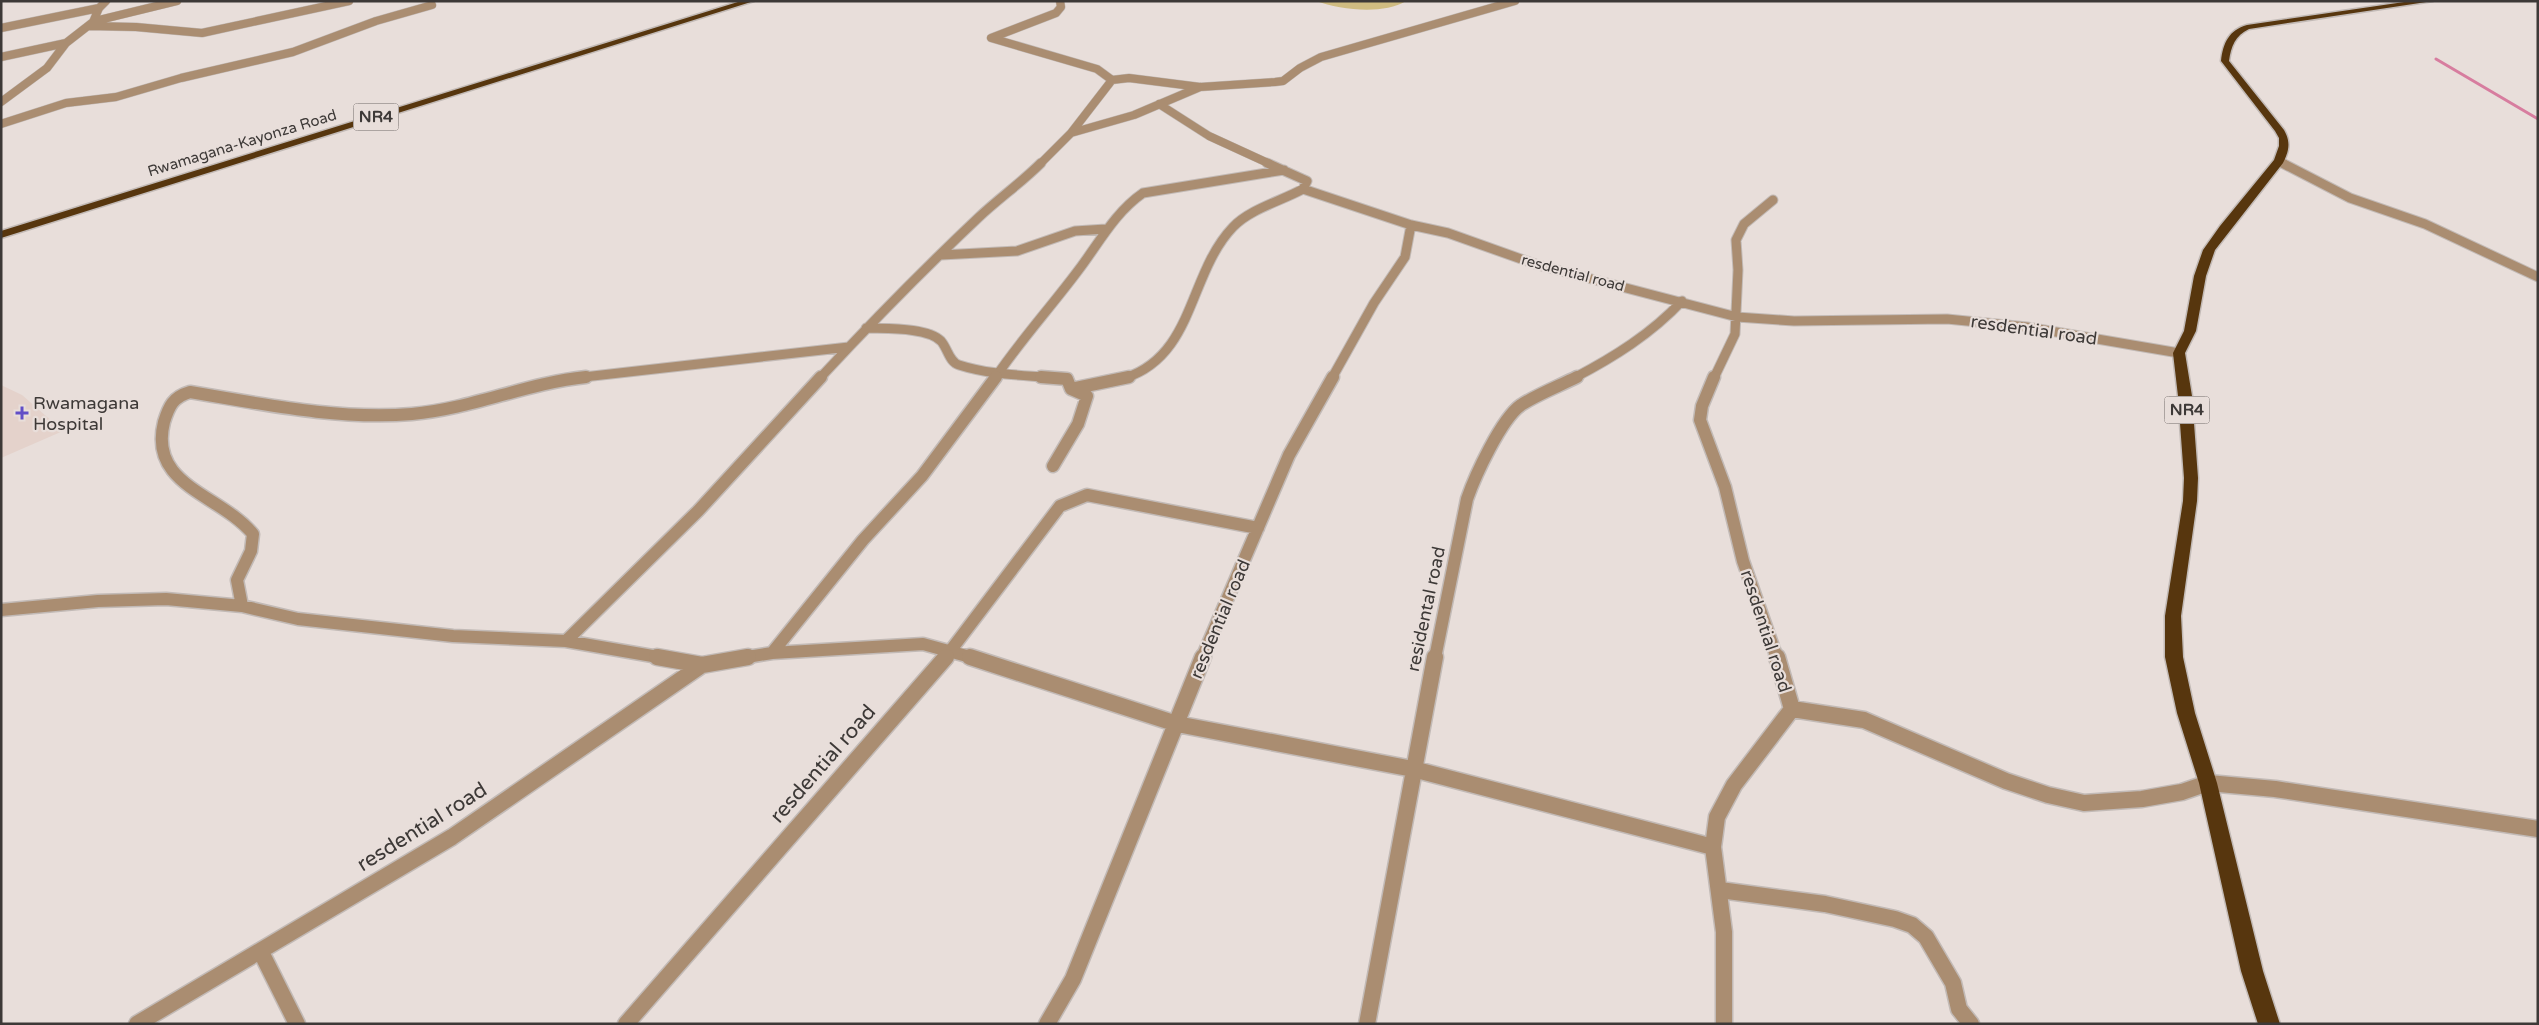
<svg xmlns="http://www.w3.org/2000/svg" width="2539" height="1025" viewBox="0 0 2539 1025" font-family="'Varela Round',sans-serif">
<rect width="100%" height="100%" fill="#e8deda"/>
<path fill="#e4d2cb" d="M1,385L22,395L63,431L1,458Z"/>
<path fill="#d0bc81" d="M1316,1H1406C1383,15 1341,10 1316,1Z"/>
<g fill="none" stroke-linecap="round" stroke-linejoin="round">
<path stroke="#d77d9f" stroke-width="3" d="M2436,59L2538,119"/>
<g stroke="#c2bab6" stroke-width="9">
<path id="minor-far3" d="M1060,1L1061,7L1056,13L991,38L1097,69L1112,80L1129,78L1200,87L1275,82L1283,81L1300,68L1321,57L1515,1
M95,21L177,1
M89,26L136,27L202,33L349,1
M1,28L99,8
M1,57L66,43
M1,102L47,68L66,43L93,22L99,8L106,1
M1159,104L1209,136L1270,164
M1,124L66,103L116,97L181,78L293,52L376,21L432,5
M1071,133L1112,80
M2279,161L2285,164
M1040,164L1071,133L1134,115L1200,87"/>
</g>
<g stroke="#c2bab6" stroke-width="11">
<path id="minor-far2" d="M1267,163L1307,181L1303,189L1411,225L1448,233L1538,265L1737,317L1794,321L1947,319L2027,327L2179,353
M2282,163L2350,198L2425,224L2538,277
M941,255L1017,251L1075,231L1106,229
M866,328C885,329 927,327 941,341C948,349 949,362 959,365C990,375 1024,375 1055,378
M575,378L849,347
M820,378C871,323 924,269 978,218C998,199 1021,183 1041,163
M995,378C1020,341 1050,308 1077,272C1098,245 1114,213 1143,193L1284,170
M1125,378C1195,355 1188,274 1233,227C1250,209 1281,201 1303,189
M1332,378L1374,303L1405,257L1411,225
M1574,378C1614,357 1651,334 1682,301
M1714,378L1735,334L1738,270L1736,240L1744,224L1773,200"/>
</g>
<g stroke="#c2bab6" stroke-width="15">
<path id="minor-far1" d="M1041,377L1067,379L1071,389
M1714,377L1702,406L1700,420L1725,487L1743,561L1777,658
M1071,389L1129,377
M1053,466L1078,424L1087,396L1071,389
M242,606L237,580L251,551L253,534C220,494 148,486 164,422C169,406 173,397 190,392C263,404 337,420 412,414C471,409 527,383 586,377
M1,610L98,601L166,599L242,606L298,619L453,636L566,641L664,658
M566,641L698,511L821,377
M772,653L863,540L922,476L996,377
M741,658L772,653L923,644L974,658
M945,658L1060,506L1087,495L1258,528
M1202,658L1289,455L1333,377
M1435,658L1467,499C1475,476 1501,419 1521,405C1538,394 1559,386 1577,377"/>
</g>
<g stroke="#c2bab6" stroke-width="19">
<path id="minor" d="M657,657L702,665L748,657
M970,657L1177,724L1413,769L1713,847
M1792,709L1864,720L2006,781L2048,795L2084,803L2142,799L2182,792L2208,783L2275,789L2538,829
M1720,890L1825,904L1895,919L1912,925L1926,937L1953,983L1959,1009L1971,1024
M261,952L297,1024
M137,1024L452,837L702,665
M626,1024L946,657
M1047,1024L1073,979L1203,657
M1367,1024L1435,657
M1724,1024V932L1713,847L1717,817L1734,785L1792,709L1777,657"/>
</g>
<g stroke="#c2bab6" stroke-width="3">
<path id="highway" d="M741,1H754L1,238V231Z
M2411,1H2433L2249,29C2235,36 2231,46 2229,61L2284,130C2291,142 2289,151 2283,163L2215,250L2206,276L2196,331L2185,353L2192,396L2198,478L2197,501L2181,616L2183,657L2195,713L2217,783L2263,971L2280,1024H2258L2241,971L2199,783L2177,713L2165,657V616L2183,501L2184,478L2178,396L2173,353L2184,331L2194,276L2203,250L2220,226L2274,160L2279,146V138L2275,131L2221,61C2223,43 2229,30 2247,25Z"/>
</g>
<use href="#minor-far3" stroke="#aa8d71" stroke-width="8"/>
<use href="#minor-far2" stroke="#aa8d71" stroke-width="9"/>
<use href="#minor-far1" stroke="#aa8d71" stroke-width="12"/>
<use href="#minor" stroke="#aa8d71" stroke-width="16"/>
<use href="#highway" fill="#57360e" fill-rule="evenodd"/>
</g>
<path fill="#614ec7" stroke="#e8deda" stroke-width="2" d="M19.5 405.5h5v5h5v5h-5v5h-5v-5h-5v-5h5z"/>
<g text-anchor="middle" dominant-baseline="central" stroke-width="4.5" stroke-linejoin="round" paint-order="stroke">
<g font-size="15" fill="#3d3937" stroke="#e8deda">
<text transform="translate(242 143) rotate(-17)">Rwamagana-Kayonza Road</text>
<text transform="translate(1573 273) rotate(15)">resdential road</text>
</g>
<g fill="#e8deda" stroke="#706a68" stroke-width="1">
<rect x="353.5" y="103.5" width="45" height="27" rx="4"/>
<rect x="2164.5" y="396.5" width="45" height="27" rx="4"/>
</g>
<g font-size="16" font-weight="bold" fill="#3d3937">
<text x="376" y="117">NR4</text>
<text x="2187" y="410">NR4</text>
</g>
<g font-size="18" fill="#3d3937" stroke="#e8deda">
<text transform="translate(2034 330) rotate(8)">resdential road</text>
<text transform="translate(1426 609) rotate(-78)">residental road</text>
<text transform="translate(1220 619) rotate(-67)">resdential road</text>
<text transform="translate(1766 631) rotate(72)">resdential road</text>
</g>
<g font-size="18" fill="#3d3937" stroke="#e8deda" text-anchor="start">
<text x="33" y="403">Rwamagana<tspan x="33" dy="21">Hospital</tspan></text>
</g>
<g font-size="21" fill="#3d3937" stroke="#e8deda">
<text transform="translate(823 764) rotate(-49)">resdential road</text>
<text transform="translate(422 827) rotate(-32)">resdential road</text>
</g>
</g>
<rect width="2539" height="1025" fill="none" stroke="#3d3937" stroke-width="5"/>
</svg>
